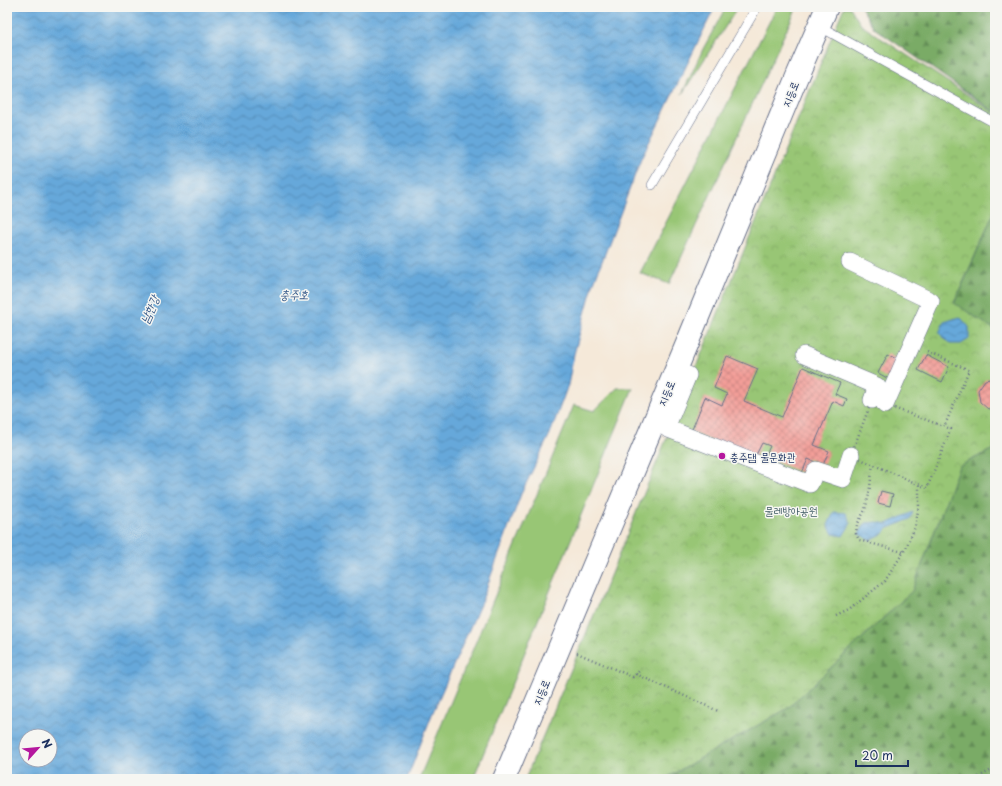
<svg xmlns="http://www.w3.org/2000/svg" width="1002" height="786" viewBox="0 0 1002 786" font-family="'Playpen Sans','Poor Story',sans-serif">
<defs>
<pattern id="forest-firs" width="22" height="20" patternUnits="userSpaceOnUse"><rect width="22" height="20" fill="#7aab66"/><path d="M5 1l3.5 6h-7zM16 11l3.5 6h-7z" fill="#638c57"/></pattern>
<pattern id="park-crowns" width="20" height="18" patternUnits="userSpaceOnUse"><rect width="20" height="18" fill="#98c674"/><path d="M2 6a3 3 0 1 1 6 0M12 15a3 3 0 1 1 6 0" fill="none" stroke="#82aa67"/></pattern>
<pattern id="water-waves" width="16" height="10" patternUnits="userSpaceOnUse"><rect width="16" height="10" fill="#66a8da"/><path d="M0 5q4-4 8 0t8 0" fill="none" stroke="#5389b4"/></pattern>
<pattern id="building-cross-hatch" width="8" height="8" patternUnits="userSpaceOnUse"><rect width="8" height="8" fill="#f39e98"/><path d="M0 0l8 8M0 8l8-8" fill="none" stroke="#c4817f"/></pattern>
</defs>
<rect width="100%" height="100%" fill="#f6f6f2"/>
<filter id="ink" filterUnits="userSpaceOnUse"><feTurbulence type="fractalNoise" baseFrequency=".025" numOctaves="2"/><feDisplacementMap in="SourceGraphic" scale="8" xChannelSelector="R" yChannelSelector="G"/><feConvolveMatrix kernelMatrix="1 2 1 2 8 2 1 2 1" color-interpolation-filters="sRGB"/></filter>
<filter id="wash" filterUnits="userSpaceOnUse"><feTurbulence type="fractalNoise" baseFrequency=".012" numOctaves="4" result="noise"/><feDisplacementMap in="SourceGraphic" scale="16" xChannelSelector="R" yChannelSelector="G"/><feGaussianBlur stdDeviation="0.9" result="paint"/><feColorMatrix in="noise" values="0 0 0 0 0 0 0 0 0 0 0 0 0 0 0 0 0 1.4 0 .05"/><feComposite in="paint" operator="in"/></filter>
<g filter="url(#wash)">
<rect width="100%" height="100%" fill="#f5e9d9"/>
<path fill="#98c674" stroke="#5a7a69" d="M726,7H738L682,94L703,49Z
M777,7H797L669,284L640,273Z
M617,388H633L473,779H419L574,405L594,411Z"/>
<path fill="url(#forest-firs)" stroke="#4a6d62" d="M861,7H995V112L874,28Z
M995,210V330L954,304Z
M995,448V779H664L788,708L912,591L959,466Z"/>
<path fill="url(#park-crowns)" stroke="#5a7a69" d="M844,7H850L861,25L995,113V210L954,303L995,330V448L959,466L912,591L788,708L664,779H525L601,598Z"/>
<path fill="url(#water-waves)" stroke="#406c9c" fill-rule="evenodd" d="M7,7H715L641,159L593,285L574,354L568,385L550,434L521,494L482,600L433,712L407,779H7ZM26,736H50V760H26Z
M960,317L969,327V339L961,344H950L939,333L944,322Z
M834,512L846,513L851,523L843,536L833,534L828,525Z
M913,512L910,519L887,529L884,533L870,540L859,534L866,523L877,522L887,524Z"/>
<g id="blocks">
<path fill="url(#building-cross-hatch)" d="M888,354L899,360L889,379L878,373Z
M926,355L949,367L942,382L918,370Z
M727,356L758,369L744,401L782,417L803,367L840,383L835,394L847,399L844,406L833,401L814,445L829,451L823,465L808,459L802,473L765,457L770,446L762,443L754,459L691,432L705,397L722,405L727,394L714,388Z
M995,378V407L988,409L980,402L978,390L985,380Z
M881,491L893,494L890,506L878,503Z"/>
</g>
</g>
<g filter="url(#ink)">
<use href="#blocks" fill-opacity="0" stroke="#677089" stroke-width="1"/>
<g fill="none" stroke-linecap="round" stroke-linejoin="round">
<g stroke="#677089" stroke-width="10">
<path id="lane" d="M819,26L995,123
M652,185L757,7"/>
</g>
<g stroke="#677089" stroke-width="18">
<path id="street" d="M850,262L931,301L885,405
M804,355L877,386L872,400
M688,375L666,428L810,484L816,470L843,479L851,455"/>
</g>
<g stroke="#677089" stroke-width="24">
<path id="secondary" d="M504,779L686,346L798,74L827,7"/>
</g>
<path stroke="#677089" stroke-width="2.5" stroke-dasharray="1 3" stroke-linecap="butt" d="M927,352L969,370L944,427
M872,400L951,429L927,488L851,455Z
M873,464L869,494L865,510L857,525L856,534L859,540L903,552
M836,616L849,610L885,581L906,548L915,527L919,505V485
M577,653L633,677L640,670
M636,674L718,711
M975,779L995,768"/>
<use href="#lane" stroke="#fff" stroke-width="9"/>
<use href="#street" stroke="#fff" stroke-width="17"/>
<use href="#secondary" stroke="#fff" stroke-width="22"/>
</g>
</g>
<circle fill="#b5179e" stroke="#f6f6f2" stroke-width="1.5" cx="722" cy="456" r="4"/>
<g text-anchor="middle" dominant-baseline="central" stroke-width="3" stroke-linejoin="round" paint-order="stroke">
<g font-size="11" fill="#1b2f5e" stroke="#f6f6f2">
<text transform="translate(790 94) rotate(-68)">지등로</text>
<text transform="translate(666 393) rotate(-67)">지등로</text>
<text transform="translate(541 692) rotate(-67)">지등로</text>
</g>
<g font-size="11" fill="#1b2f5e" stroke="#f6f6f2" text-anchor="start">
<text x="730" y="456">충주댐 물문화관</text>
</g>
<g font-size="11" fill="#405c65" stroke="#f6f6f2">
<text x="791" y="510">물레방아공원</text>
</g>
<g font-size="12" font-style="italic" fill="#355989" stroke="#f6f6f2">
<text x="294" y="294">충주호</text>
<text transform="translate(149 309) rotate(-66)">남한강</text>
</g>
</g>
<rect width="1002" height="786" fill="none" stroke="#f6f6f2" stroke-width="24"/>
<g transform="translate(38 748) rotate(63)"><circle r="19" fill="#f6f6f2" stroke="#9ea6b7"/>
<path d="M0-3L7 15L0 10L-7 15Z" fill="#b5179e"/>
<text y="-6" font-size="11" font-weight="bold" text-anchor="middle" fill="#1b2f5e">N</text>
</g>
<path d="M856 760v6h52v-6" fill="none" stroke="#1b2f5e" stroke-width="2"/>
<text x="862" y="760" font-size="12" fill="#1b2f5e" stroke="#f6f6f2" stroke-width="3" paint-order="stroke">20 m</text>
</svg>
